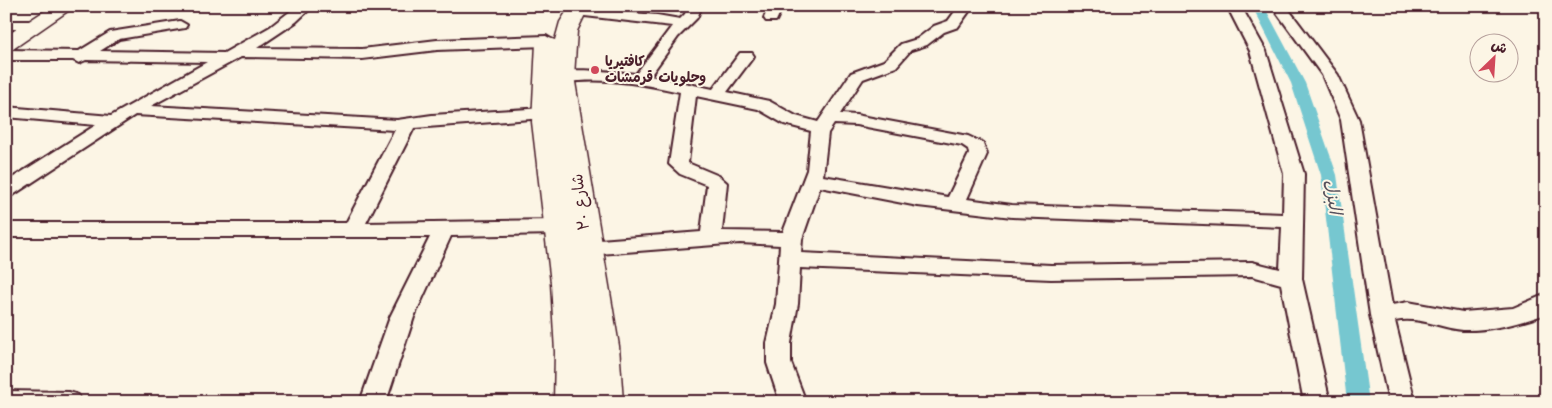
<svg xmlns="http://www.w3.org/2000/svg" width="1552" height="408" viewBox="0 0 1552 408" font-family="Kalam,'Playpen Sans Arabic',sans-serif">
<rect width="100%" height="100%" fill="#fcf5e5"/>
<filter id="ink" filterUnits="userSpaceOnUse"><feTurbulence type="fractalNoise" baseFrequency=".02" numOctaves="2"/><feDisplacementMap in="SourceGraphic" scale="10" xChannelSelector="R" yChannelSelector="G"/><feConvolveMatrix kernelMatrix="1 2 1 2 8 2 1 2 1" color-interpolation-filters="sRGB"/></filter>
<g filter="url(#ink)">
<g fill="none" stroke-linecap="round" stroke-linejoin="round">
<path fill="#76c7d0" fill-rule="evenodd" d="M1252,6H1264L1305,83L1337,175L1369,402H1347L1321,175L1291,83Z"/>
<g stroke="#4a1f2b" stroke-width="4">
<path id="street" d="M297,6H313L296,22L257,48L362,49L437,40L546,36L554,41L546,46L437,50L362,59L241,57L151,106L397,120L432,115L544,108L550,109L553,113L550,117L544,118L414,128L366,223L557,220L564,222L567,227L564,232L557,234L451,236L414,317L386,402H360L390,317L430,237H6V223H346L395,130L135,115L13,195L6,197V182L96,125L6,117V107L111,116L207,62L86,60L79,63L73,60H6V50L79,51L110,32L180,21L187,25L185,28L119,39L100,51L224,53L270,27Z
M688,6H702L697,18L678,37L650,76L713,89L740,53H752L754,56L727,92L769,101L796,116L818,122L851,73L884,61L901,44L917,39L934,26L948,21L959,6H973L958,27L944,32L927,45L911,50L896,67L863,79L840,114L856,115L968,136L983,143L987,154L967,199L1012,205L1283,214L1284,174L1250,51L1227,6H1241L1266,51L1304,174L1302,279L1330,402H1304L1281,284L1252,276L1051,279L800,268L798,304L791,343V363L806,402H780L767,363V343L776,304L780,245L740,243L587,255L579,253L576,248L579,243L587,241L701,232L707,185L680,174L669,164L680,92C647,85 614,79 580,81C569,81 545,86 539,77C547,65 619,72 636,74L672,26L576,15L571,14L569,11L571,8L657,15L680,19L685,14ZM696,96L758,109L784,124L811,131L807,170L783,232L722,231L727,183L719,176L688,163ZM834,124L856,125L962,145L968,149L969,154L948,197L823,176L828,133ZM820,187L918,206L1012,217L1282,227L1280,269L1252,262L1051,265L801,253L802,239Z
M769,6H783L776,21H766L764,18Z
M1272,6H1286L1338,75L1359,120L1392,305L1408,302L1463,312L1513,308L1546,294V314C1520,323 1491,331 1463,330C1440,328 1419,316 1395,321L1415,402H1389L1370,315L1341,120L1322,75Z
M6,21H38L45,25L38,29H6Z
M6,391L69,392L78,395L82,402H6Z"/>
</g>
<g stroke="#4a1f2b" stroke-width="3">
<path id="secondary" d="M52,6H75L13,49L6,51V36Z
M570,6H589L577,31L574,76L619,346L623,402H554L555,352L551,283L532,122L536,43L539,39L546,37L555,40L560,22Z"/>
</g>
<use href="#street" fill="#fcf5e5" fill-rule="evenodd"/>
<use href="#secondary" fill="#fcf5e5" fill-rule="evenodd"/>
</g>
</g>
<circle fill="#d1495b" stroke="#fcf5e5" stroke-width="2" cx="595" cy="70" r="5"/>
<g text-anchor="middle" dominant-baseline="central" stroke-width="4" stroke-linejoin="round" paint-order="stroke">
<g font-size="14" font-weight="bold" fill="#4a1f2b" stroke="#fcf5e5" text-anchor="start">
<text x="605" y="62">كافتيريا<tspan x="605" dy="16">وحلويات قرمشات</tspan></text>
</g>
<g font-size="16" fill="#4a1f2b" stroke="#fcf5e5">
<text transform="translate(581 202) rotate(-97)">شارع ٣٠</text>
</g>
<g font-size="18" font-style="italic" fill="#57515d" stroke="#fcf5e5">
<text transform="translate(1332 197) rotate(82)">البزل</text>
</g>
</g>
<rect width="1552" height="408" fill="none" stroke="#fcf5e5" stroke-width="25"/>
<rect x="12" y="12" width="1527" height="383" fill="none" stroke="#4a1f2b" stroke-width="2" filter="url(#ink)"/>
<g transform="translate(1494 58) rotate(25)"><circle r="24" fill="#fcf5e5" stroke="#b59f9b"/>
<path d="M0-4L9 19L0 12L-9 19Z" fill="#d1495b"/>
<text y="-8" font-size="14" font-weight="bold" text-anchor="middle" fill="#4a1f2b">ش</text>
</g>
</svg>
